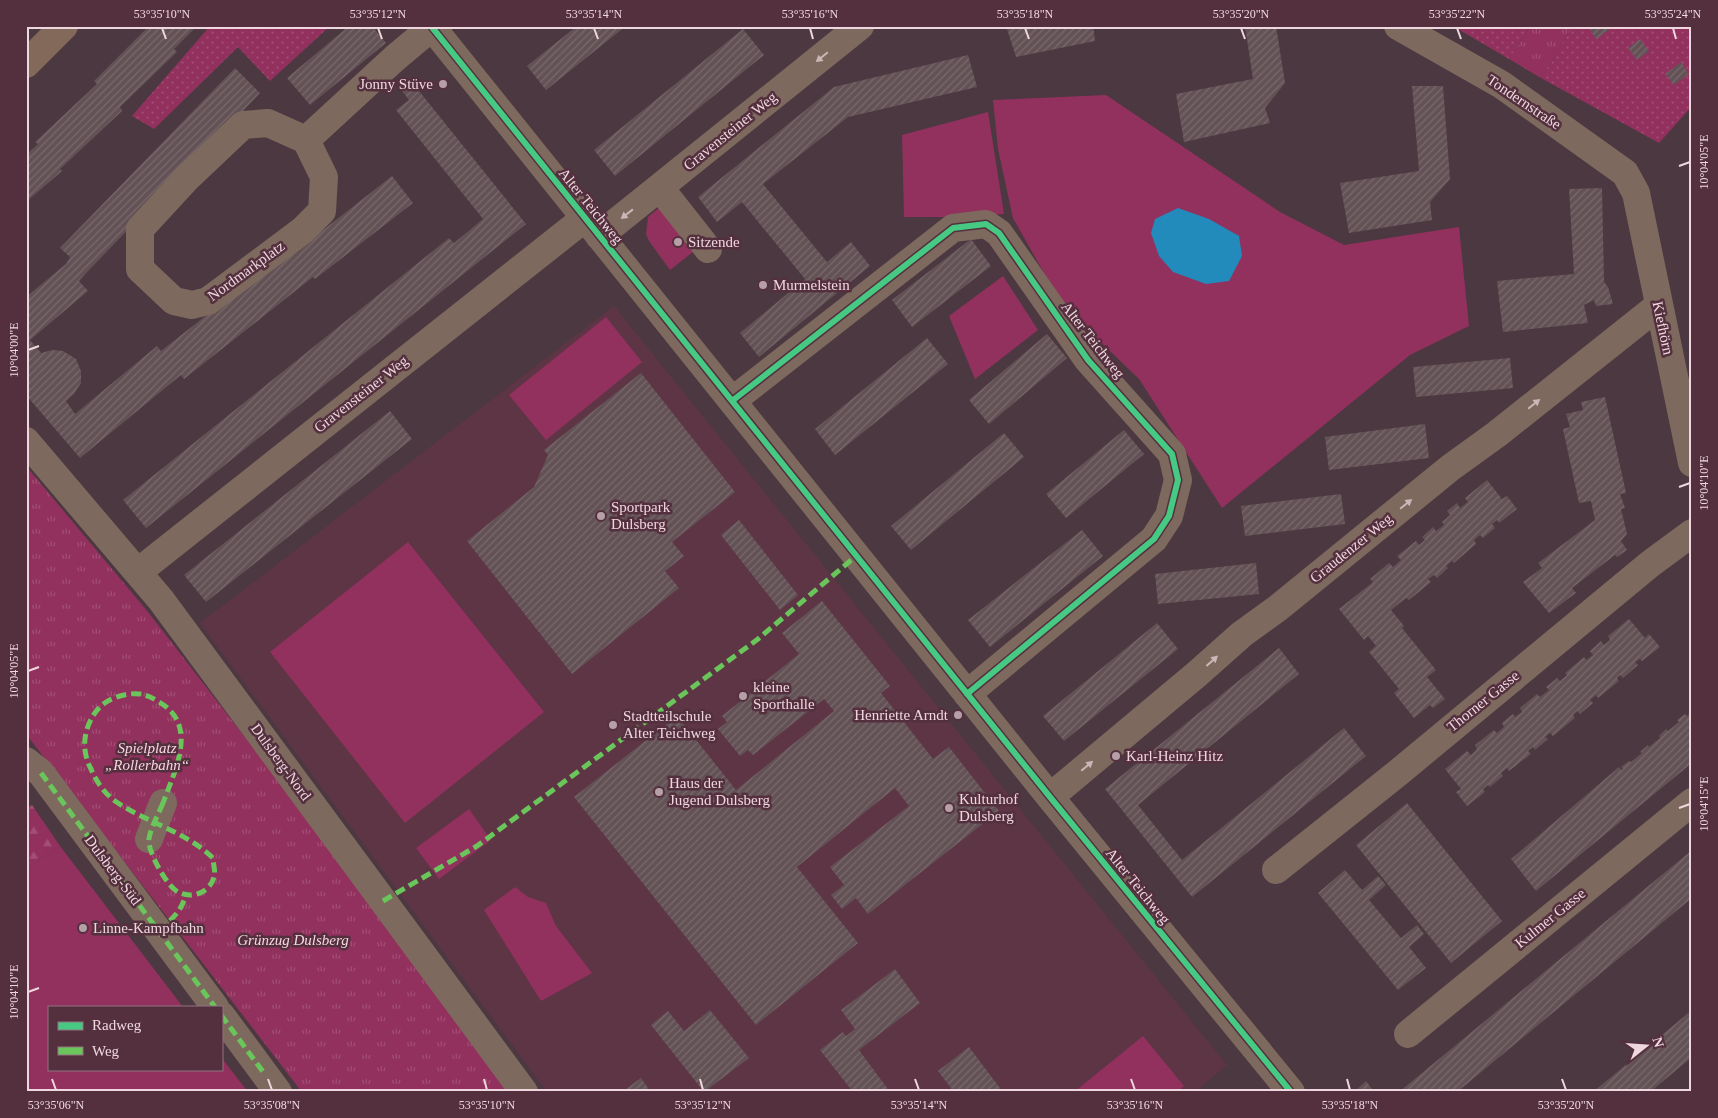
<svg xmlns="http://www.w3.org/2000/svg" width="1718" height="1118" viewBox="0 0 1718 1118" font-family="Georgia,serif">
<defs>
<pattern id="forest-firs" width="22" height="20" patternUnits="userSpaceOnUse" patternTransform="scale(1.25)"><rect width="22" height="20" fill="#92315e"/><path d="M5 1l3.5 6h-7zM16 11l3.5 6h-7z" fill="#a24e75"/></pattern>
<pattern id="park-tufts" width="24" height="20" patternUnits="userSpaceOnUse" patternTransform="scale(1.25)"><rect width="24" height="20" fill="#92315e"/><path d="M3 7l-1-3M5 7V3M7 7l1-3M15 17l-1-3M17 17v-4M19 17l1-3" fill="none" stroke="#a24e75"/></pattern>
<pattern id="garden-dots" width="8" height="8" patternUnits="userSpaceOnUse" patternTransform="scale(1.25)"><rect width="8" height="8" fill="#92315e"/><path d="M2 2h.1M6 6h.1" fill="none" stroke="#a24e75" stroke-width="1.8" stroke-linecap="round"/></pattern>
<pattern id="building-hatch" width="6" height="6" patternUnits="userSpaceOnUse" patternTransform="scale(1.25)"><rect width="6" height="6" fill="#625155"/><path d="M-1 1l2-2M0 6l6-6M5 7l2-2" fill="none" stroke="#79696d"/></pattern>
</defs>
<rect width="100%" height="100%" fill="#4c3840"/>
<path fill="#5d3545" d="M614,306L1227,1065L1195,1092H547L200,623Z"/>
<path fill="#92315e" d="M1106,95L1280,212L1344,245L1459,227L1469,326L1410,355L1222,508L1139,379L1062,305L1013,218L998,149L993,100Z
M988,112L1004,214L945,217H904L902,135Z
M666,202L698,248L670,270L649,241L646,234L648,217Z
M1003,276L1038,330L975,379L949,316Z
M606,317L642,362L546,440L509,395Z
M408,542L544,712L405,823L270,652Z
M469,809L491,840L439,879L416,848Z
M60,846L183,1007H49V1069H221V1057L248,1092H26V869Z
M515,887L528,897L546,903L556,926L592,973L541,1001L484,910Z
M1143,1036L1184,1086L1177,1092H1074Z"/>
<path fill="url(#forest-firs)" d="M32,805L60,846L26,869V809Z"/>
<path fill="url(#park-tufts)" d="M1531,26H1573L1541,78L1509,59Z
M26,466L148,612L370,899L512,1092H302L26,734Z"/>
<path fill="url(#garden-dots)" d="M210,26H330L270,81L238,47L154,129L132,116Z
M1453,26H1531L1509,59Z
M1573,26H1692V106L1659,143L1541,78Z"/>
<path fill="#238abc" d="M1178,208L1209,219L1239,236L1242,256L1229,281L1206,284L1173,272L1159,256L1151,233L1155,219Z"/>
<path fill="url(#building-hatch)" d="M149,26H197L174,49L177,52L120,107L122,111L60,169L62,171L26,202V155L38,144L35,142L97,84L94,81Z
M349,26H372L386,43L310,105L287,78Z
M577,26H626L546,90L527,66Z
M1006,26H1093L1095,41L1016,57Z
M1245,26H1276L1285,83L1265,108L1270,123L1184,142L1176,94L1253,79Z
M1588,26H1615L1596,39Z
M743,29L764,55L615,176L594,150Z
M1640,39L1649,51L1637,60L1628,48Z
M968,55L977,87L848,117L763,184L827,262L851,242L870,266L759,357L740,333L805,279L742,202L717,222L698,197L834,87Z
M1681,62L1689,74L1674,85L1665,74Z
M235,68L260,93L86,273L79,281L88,291L30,340L41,353L52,350L63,351L76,359L81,371V383L74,394L66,401L75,414L157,346L161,351L227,299L294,253L392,176L413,203L315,279L313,277L184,379L181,375L80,458L26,395V297L66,264L70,257L60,248Z
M409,78L416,81L419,91L526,224L146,528L123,500L449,238L454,243L483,219L396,110L409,100L400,88Z
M1412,86H1443L1450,179L1430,202L1432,220L1349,233L1340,183L1419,171Z
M1692,138V151H1691L1689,141Z
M1602,188L1604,282L1608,287L1613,304L1596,306L1594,300L1584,305L1588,323L1503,332L1497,281L1574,274L1569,189Z
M971,239L991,266L912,327L892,300Z
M1047,334L1067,358L989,424L969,400Z
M927,338L948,364L835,455L815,429Z
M1510,358L1513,388L1416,397L1413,367Z
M641,373L735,492L672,542L684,556L665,571L679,588L572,674L467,541L534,487L548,455L544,450Z
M1605,397L1626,493L1620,494L1625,508L1621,509L1627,534L1621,541L1627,550L1617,557L1615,555L1572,588L1576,593L1549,613L1523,582L1542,568L1538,563L1595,520L1591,501L1579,503L1563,429L1570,427L1566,414L1583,410L1581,402Z
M390,411L412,439L206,602L184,575Z
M1425,424L1429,458L1329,470L1325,437Z
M1124,430L1144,454L1066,518L1046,494Z
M1004,433L1024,457L911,550L891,526Z
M1487,480L1502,499L1507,496L1517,509L1499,523L1497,520L1492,524L1495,528L1483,538L1480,535L1474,540L1476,544L1454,563L1452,561L1446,566L1448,568L1437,578L1434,575L1428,579L1431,582L1409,600L1406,598L1391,610L1404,626L1402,628L1436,670L1427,677L1445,699L1433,708L1430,705L1414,718L1394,693L1399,689L1369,652L1376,646L1368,636L1364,640L1339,609L1373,582L1370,579L1389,563L1393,567L1401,560L1397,556L1416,541L1419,545L1425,540L1422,537L1433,527L1436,531L1444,525L1442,522L1450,515L1447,511L1457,503L1460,508L1468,502L1465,498Z
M1341,494L1345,524L1245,536L1241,506Z
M739,520L798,595L780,610L721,535Z
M1082,530L1103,556L990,647L968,620Z
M1256,563L1259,594L1158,604L1155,574Z
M822,601L890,686L881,693L933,759L949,747L999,811L868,914L856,898L842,909L831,895L844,885L830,867L909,806L895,788L797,867L858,943L756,1025L574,797L677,716L736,790L834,711L824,699L753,755L748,750L740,756L718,729L727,722L722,716L799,654L782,633Z
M1629,619L1645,638L1649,634L1660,647L1642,661L1640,659L1635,662L1638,665L1623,678L1620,675L1617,678L1619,681L1598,698L1596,695L1590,700L1593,703L1580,714L1577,711L1573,715L1575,718L1553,736L1550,733L1545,737L1548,739L1535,750L1533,747L1528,751L1531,754L1509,771L1507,768L1501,773L1503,776L1490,787L1488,785L1483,789L1485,792L1467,806L1456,792L1461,789L1445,769L1467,751L1471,755L1477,749L1475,745L1494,730L1497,733L1504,727L1502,723L1513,714L1515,717L1522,712L1520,708L1537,694L1540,697L1549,690L1546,687L1557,678L1560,681L1567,675L1565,673L1584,657L1586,660L1593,655L1590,651L1601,641L1604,645L1610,640L1608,636Z
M1157,623L1178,649L1064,741L1043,716Z
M1279,648L1299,674L1138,805L1182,860L1344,728L1366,756L1192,897L1105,789Z
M1692,711V763L1536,891L1511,859L1619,767L1622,770L1623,769L1621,767L1629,761L1631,762L1642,753L1640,752L1648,745L1649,747L1660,738L1659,736L1666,729L1668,731L1679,722L1677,720L1685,714L1687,716Z
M1407,803L1502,921L1451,963L1356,845Z
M1692,850V898L1457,1092H1399Z
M1345,870L1362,890L1378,876L1386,885L1369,900L1401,938L1417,925L1424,934L1409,947L1426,968L1398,990L1318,893Z
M895,969L920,1003L859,1050L890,1092H853L820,1050L843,1032L846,1036L855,1029L841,1010Z
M710,1010L749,1058L704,1092L651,1025L668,1011L684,1031Z
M1692,1010V1057L1650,1092H1593Z
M969,1047L1003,1092H954L938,1071Z
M641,1078L651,1092H622Z
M1366,1081L1374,1092H1354Z"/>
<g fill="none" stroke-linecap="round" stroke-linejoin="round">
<path stroke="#7e695e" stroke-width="28" d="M431,26L1050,797L1291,1092
M1398,26L1502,85L1625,173L1636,193L1692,463
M306,140L324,177L322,211L303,230L208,301L192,305L174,301L140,269V229L187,178L243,125L268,123L306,140L395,58L432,27
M660,188L708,249
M599,236L860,26
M732,401L953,228L986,224L999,233L1088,360L1172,454L1178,480L1169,516L1154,539L967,694
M26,441L161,600L524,1092
M138,572L585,218
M26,761L41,773L215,1007
M1050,797L1197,674L1242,634L1278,608L1450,468L1497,434L1658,306
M149,839L163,803
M1276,870L1399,772L1650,564L1692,533
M221,1015L278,1092
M1408,1034L1692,802"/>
<path stroke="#82695a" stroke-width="28" d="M26,64L64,26"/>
<path stroke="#6ac65a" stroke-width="5" stroke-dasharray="10 5" stroke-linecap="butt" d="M41,773L215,1007
M163,803C159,813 150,829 149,839C147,850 165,882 174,889C187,901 210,894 214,877C216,872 213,864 213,858C185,831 147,823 115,801C104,793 96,781 91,769C84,756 83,742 87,729C93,711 104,699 124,695C138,692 147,694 159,702C199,725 175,770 163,803
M383,901L477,846L758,639L856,556
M159,931C171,920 182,911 186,894
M221,1015L264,1073"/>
<g stroke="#54303e" stroke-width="9">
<path id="cycleway" d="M431,26L1050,797L1291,1092
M732,401L953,228L986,224L999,233L1088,360L1172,454L1178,480L1169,516L1154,539L967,694"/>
</g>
<use href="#cycleway" stroke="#46c982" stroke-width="6"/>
</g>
<defs><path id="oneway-solid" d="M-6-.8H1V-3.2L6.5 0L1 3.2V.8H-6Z" transform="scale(1.25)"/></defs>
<g fill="#cdb6b8">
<use href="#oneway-solid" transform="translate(822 57) rotate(141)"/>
<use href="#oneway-solid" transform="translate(627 214) rotate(142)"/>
<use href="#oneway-solid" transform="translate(1534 404) rotate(-39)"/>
<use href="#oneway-solid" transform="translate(1406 504) rotate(-39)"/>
<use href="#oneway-solid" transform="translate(1212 661) rotate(-42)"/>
<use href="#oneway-solid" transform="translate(1087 766) rotate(-40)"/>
</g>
<path fill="none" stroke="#efd7df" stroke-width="2" d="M162,28L166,39M378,28L382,39M594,28L598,39M810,28L813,39M1025,28L1029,39M1241,28L1245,39M1457,28L1461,39M1673,28L1676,39M1679,166L1690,162M28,350L39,346M1679,487L1690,483M28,671L39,667M1679,808L1690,804M28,992L39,988M52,1079L56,1090M268,1079L272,1090M484,1079L487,1090M700,1079L703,1090M915,1079L919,1090M1131,1079L1135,1090M1347,1079L1350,1090M1562,1079L1566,1090"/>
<g fill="#b69fa7" stroke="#54303e" stroke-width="2">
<circle cx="443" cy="84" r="5"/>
<circle cx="678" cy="242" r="5"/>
<circle cx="763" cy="285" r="5"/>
<circle cx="601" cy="516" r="5"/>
<circle cx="743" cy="696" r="5"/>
<circle cx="958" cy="715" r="5"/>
<circle cx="613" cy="725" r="5"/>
<circle cx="1116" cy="756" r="5"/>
<circle cx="659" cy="792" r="5"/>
<circle cx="949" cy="808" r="5"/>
<circle cx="83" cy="928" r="5"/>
</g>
<g text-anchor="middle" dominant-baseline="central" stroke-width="5" stroke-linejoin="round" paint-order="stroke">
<g font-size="15" fill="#efd7df" stroke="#54303e" text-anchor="start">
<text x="433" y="84" text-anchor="end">Jonny Stüve</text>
<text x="688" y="242">Sitzende</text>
<text x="773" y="285">Murmelstein</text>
<text x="611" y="507">Sportpark<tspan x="611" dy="17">Dulsberg</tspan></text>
<text x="753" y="687">kleine<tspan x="753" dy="17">Sporthalle</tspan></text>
<text x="948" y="715" text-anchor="end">Henriette Arndt</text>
<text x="623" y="716">Stadtteilschule<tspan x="623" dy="17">Alter Teichweg</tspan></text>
<text x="1126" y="756">Karl-Heinz Hitz</text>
<text x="669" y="783">Haus der<tspan x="669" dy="17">Jugend Dulsberg</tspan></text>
<text x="959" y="799">Kulturhof<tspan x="959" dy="17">Dulsberg</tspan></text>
<text x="93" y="928">Linne-Kampfbahn</text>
</g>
<g font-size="15" fill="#efd7df" stroke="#54303e">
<text transform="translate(1524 102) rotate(34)">Tondernstraße</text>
<text transform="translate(730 131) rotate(-39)">Gravensteiner Weg</text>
<text transform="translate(591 206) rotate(51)">Alter Teichweg</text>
<text transform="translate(246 271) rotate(-36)">Nordmarkplatz</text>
<text transform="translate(1663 328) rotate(78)">Kiefhörn</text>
<text transform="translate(1093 340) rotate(52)">Alter Teichweg</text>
<text transform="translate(361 394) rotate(-38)">Gravensteiner Weg</text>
<text transform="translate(1351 548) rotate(-39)">Graudenzer Weg</text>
<text transform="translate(1483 701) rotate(-39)">Thorner Gasse</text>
<text transform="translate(281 762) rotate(54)">Dulsberg-Nord</text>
<text transform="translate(113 870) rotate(53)">Dulsberg-Süd</text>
<text transform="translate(1138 886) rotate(51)">Alter Teichweg</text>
<text transform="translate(1550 918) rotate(-39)">Kulmer Gasse</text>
</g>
<g font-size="15" font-style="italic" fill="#f4d5df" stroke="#54303e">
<text x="147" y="748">Spielplatz<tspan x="147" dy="17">„Rollerbahn“</tspan></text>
<text x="293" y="940">Grünzug Dulsberg</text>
</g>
</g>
<rect width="1718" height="1118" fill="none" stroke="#54303e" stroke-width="55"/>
<rect x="48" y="1006" width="175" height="65" fill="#54303e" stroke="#92737e"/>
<rect x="58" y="1022" width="25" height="8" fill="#46c982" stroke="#92737e"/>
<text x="92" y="1030" font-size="15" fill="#efd7df">Radweg</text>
<rect x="58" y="1047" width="25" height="8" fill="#6ac65a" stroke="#92737e"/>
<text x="92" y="1056" font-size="15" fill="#efd7df">Weg</text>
<g transform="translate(1646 1046) rotate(73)" stroke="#54303e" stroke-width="4" paint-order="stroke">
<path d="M0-4L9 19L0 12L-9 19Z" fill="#efd7df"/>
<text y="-8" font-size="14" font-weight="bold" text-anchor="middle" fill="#efd7df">N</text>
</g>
<rect x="28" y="28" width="1662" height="1062" fill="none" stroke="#efd7df" stroke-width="2"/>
<g font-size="12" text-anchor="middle" fill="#efd7df">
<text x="162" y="18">53°35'10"N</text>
<text x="378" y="18">53°35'12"N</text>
<text x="594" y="18">53°35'14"N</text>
<text x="810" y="18">53°35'16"N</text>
<text x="1025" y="18">53°35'18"N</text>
<text x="1241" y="18">53°35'20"N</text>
<text x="1457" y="18">53°35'22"N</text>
<text x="1673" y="18">53°35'24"N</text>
<text transform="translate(1704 162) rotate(-90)" y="4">10°04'05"E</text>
<text transform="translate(14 350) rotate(-90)" y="4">10°04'00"E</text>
<text transform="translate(1704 483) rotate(-90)" y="4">10°04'10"E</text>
<text transform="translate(14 671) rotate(-90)" y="4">10°04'05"E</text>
<text transform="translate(1704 804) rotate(-90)" y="4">10°04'15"E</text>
<text transform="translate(14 992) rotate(-90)" y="4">10°04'10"E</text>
<text x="56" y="1109">53°35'06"N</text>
<text x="272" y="1109">53°35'08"N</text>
<text x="487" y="1109">53°35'10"N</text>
<text x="703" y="1109">53°35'12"N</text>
<text x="919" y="1109">53°35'14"N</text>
<text x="1135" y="1109">53°35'16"N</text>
<text x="1350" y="1109">53°35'18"N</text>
<text x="1566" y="1109">53°35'20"N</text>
</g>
</svg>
